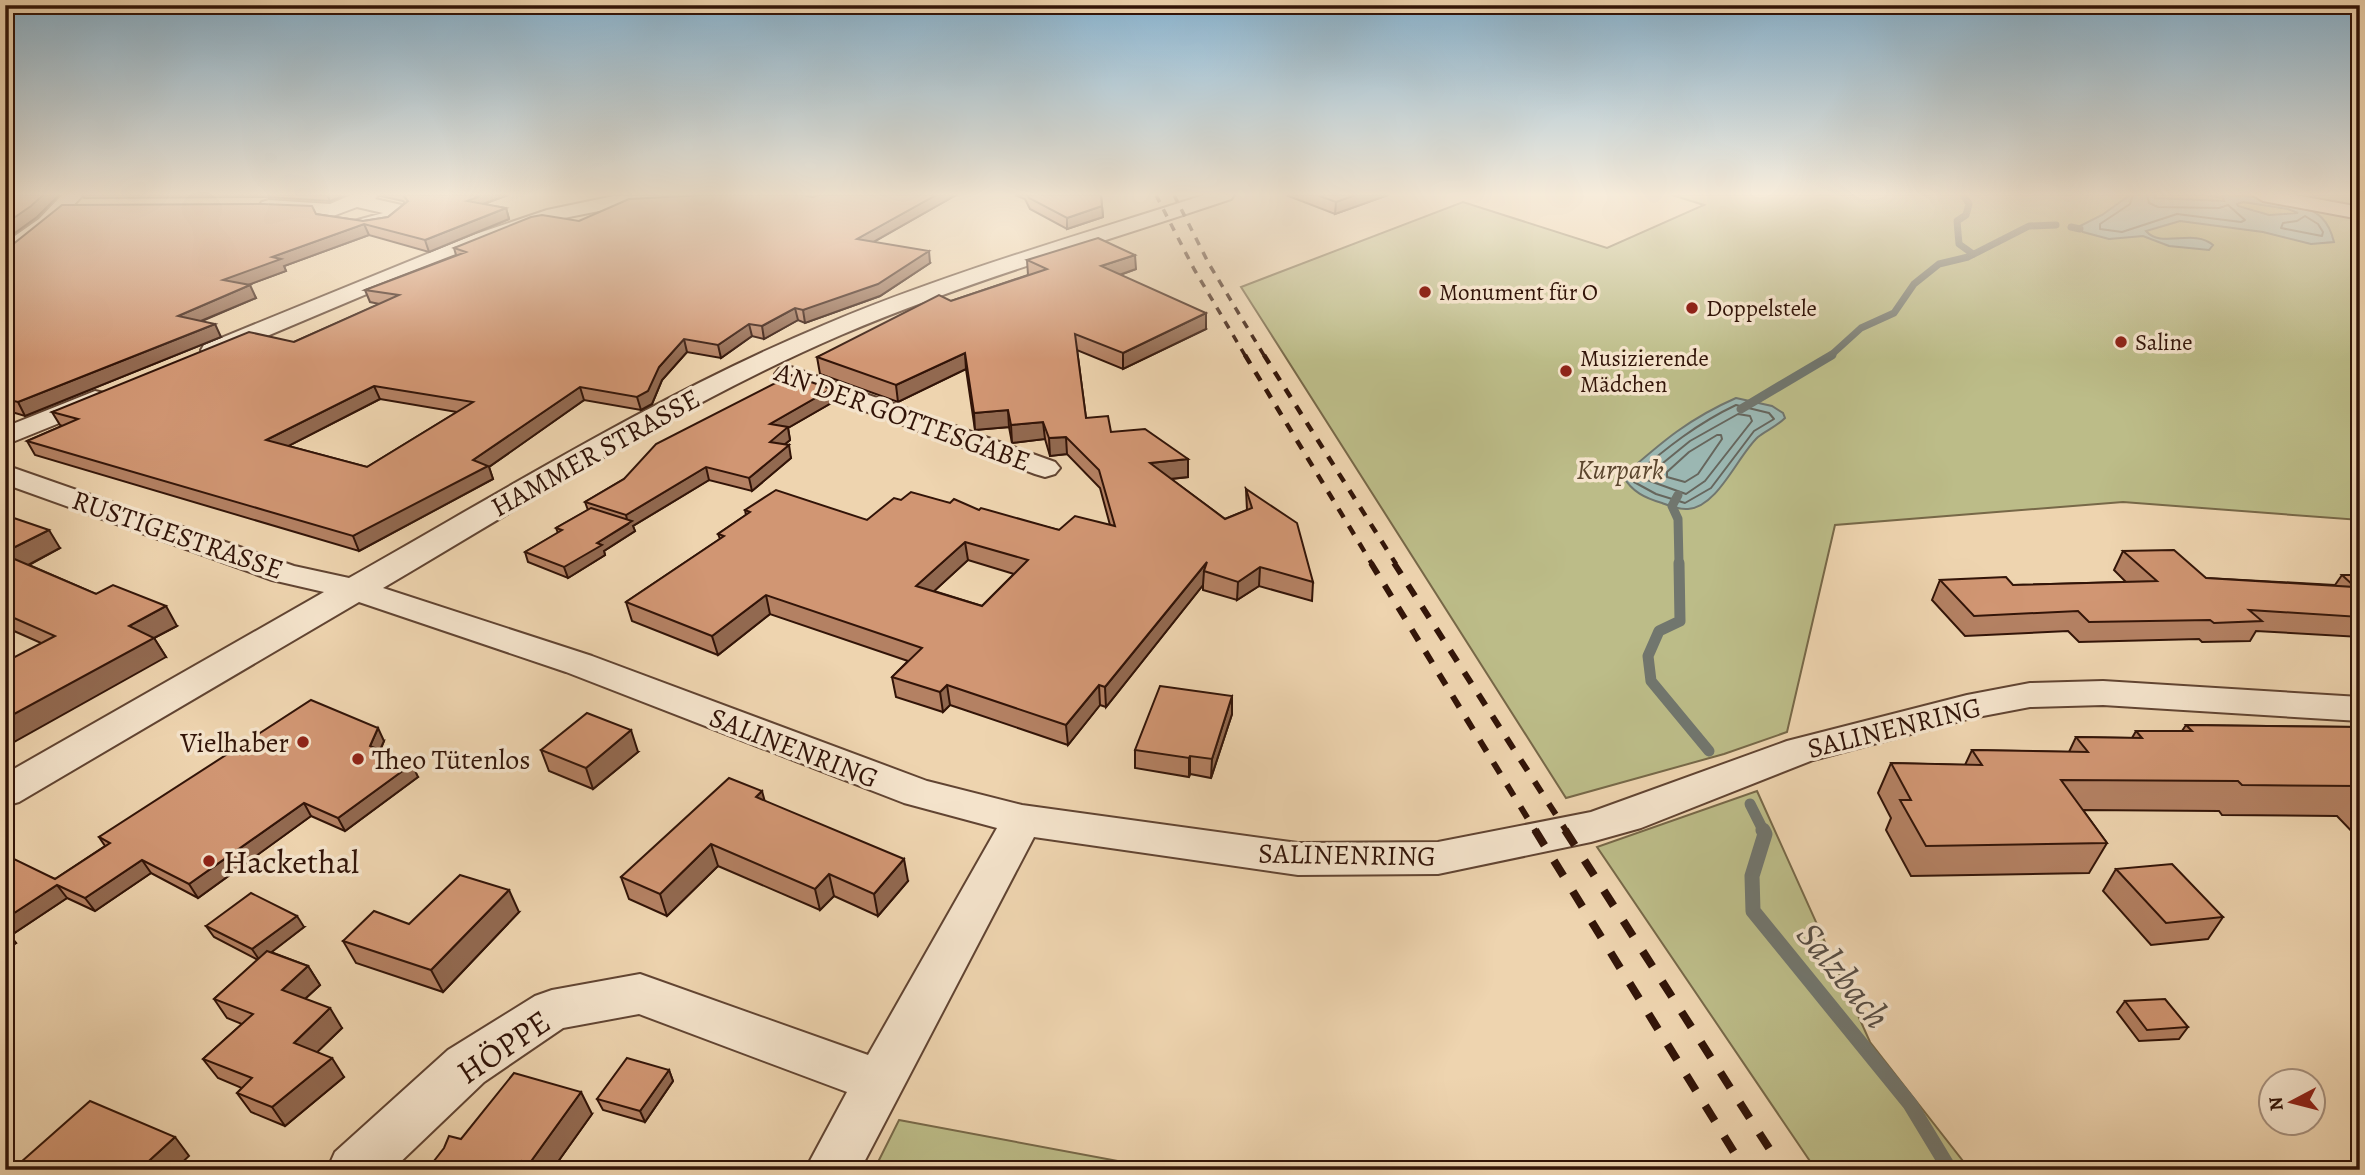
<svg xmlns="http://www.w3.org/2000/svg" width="2365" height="1175" font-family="Alegreya,serif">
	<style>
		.green { fill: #bcbc88; stroke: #776848; stroke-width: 2 }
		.water { fill: #9bb7b2; stroke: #71766e; stroke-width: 2; fill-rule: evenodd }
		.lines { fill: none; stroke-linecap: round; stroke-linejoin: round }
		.shore { stroke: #66665d; stroke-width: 2 }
		.stream-far3 { stroke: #71766e; stroke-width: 7 }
		.stream-far2 { stroke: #71766e; stroke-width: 9 }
		.stream-far1 { stroke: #71766e; stroke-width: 11 }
		.stream { stroke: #71766e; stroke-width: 15 }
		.street-casing { stroke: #614432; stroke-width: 4 }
		.street { fill: #f4e3cb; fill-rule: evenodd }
		.rail-far3 { stroke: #321408; stroke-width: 3.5; stroke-dasharray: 8 8; stroke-linecap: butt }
		.rail-far2 { stroke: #321408; stroke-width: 4.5; stroke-dasharray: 10 10; stroke-linecap: butt }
		.rail-far1 { stroke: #321408; stroke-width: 6; stroke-dasharray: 13 13; stroke-linecap: butt }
		.rail { stroke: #321408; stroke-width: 8; stroke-dasharray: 18 18; stroke-linecap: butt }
		.wall { fill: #b48163; stroke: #321408; stroke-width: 2; fill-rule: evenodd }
		.shaded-wall { fill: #926950; stroke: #321408; stroke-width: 2 }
		.building { fill: #d19673; stroke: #321408; stroke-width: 2; fill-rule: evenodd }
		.poi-dot { fill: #8f2418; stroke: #f4e3cb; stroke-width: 2.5 }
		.labels { text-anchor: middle; stroke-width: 7; stroke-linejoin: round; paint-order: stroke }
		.far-poi-label { font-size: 23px; fill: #321408; stroke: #f4e3cb; text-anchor: start }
		.street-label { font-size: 28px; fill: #321408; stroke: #f4e3cb }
		.park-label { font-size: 28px; font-style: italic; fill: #5b462e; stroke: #f4e3cb }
		.poi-label { font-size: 28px; fill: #321408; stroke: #f4e3cb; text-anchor: end }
		.near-poi-label { font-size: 33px; fill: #321408; stroke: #f4e3cb; text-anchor: start }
		.near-street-label { font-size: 33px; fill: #321408; stroke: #f4e3cb }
		.near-water-label { font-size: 37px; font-style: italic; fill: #574d44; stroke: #f4e3cb }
	</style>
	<rect width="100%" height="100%" fill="#eed4af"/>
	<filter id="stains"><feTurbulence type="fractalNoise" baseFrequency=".00286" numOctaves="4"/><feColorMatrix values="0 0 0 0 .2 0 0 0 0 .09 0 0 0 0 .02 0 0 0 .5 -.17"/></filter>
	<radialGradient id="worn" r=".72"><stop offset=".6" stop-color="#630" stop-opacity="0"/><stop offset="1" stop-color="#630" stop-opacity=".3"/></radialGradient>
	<g class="green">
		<path d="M1672 195H2357L2360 197V520L2123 502 1835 525 1787 732 1724 754 1566 798 1241 287 1463 202 1607 248 1704 205Z"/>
		<path d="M1757 791 1870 1042 1970 1170H1816L1597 847Z"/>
		<path d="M899 1120 1166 1170H874Z"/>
	</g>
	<g class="water">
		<path d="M2130 195H2155V198L2224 201 2223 198 2206 195C2236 195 2300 197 2322 218 2329 225 2332 234 2334 242L2311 244 2263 232 2180 221 2146 231C2161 249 2194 228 2213 245L2209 250 2169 246 2143 236 2109 239 2083 232 2078 227 2102 215ZM2243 202 2288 209 2298 213 2269 215 2238 206 2237 204Z"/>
		<path d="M1736 398 1772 406 1783 413 1785 418C1776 427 1765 431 1758 437 1738 455 1718 507 1688 509 1679 510 1670 506 1662 503 1645 498 1632 492 1623 476 1662 442 1688 419 1736 398Z"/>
	</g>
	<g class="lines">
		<g class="shore">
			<path d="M2133 195 2130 204 2100 224V229L2122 232 2177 214 2241 222 2245 220 2228 205 2219 208 2158 207 2149 203 2147 195"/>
			<path d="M2305 216 2318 224 2323 232 2322 236 2281 228 2283 223 2297 221Z"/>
			<path d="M1736 405 1769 413 1774 419 1754 431 1711 488 1685 503 1656 494 1634 482V476C1666 448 1698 423 1736 405Z"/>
			<path d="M1738 414 1750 416 1752 421 1705 481 1686 494 1647 480V476L1690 441Z"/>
			<path d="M1717 435H1721L1722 439 1698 474 1685 482 1667 477V472L1689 452Z"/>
		</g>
		<g class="stream-far3">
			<path d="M1964 196 1969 204 1966 215 1957 221 1959 244 1973 254"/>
			<path d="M2071 227 2080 229"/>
			<path d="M1829 357 1861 328 1894 313 1914 284 1939 264 1968 257 2029 226 2056 225"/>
		</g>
		<g class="stream-far2">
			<path d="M1741 409 1832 355"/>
			<path d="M1678 495 1672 506 1678 519 1679 564"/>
		</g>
		<g class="stream-far1">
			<path d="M1679 563 1680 621 1659 631 1648 656 1651 681 1709 751"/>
			<path d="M1750 804 1764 832"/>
		</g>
		<path class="stream" d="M1763 830 1765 834 1752 876 1753 911 1910 1104 1950 1170"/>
		<defs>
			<g id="street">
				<path d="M62 195H83L53 227 13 258 5 259V243L39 219Z"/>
				<path d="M351 195H378L375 199 406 206 409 210 404 219 361 231 354 229 351 225 354 221 383 213 357 207 333 216 269 212 262 210 259 206 262 202 269 200 330 204Z"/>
				<path d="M756 195 746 201 614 208 559 219 490 242 222 355 213 357 204 355 201 350 204 345 476 234 547 210 614 196Z"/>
				<path d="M1204 195H1234L1231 199C1101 243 967 281 841 335 681 404 533 500 383 588L592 656 927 781 1022 805 1298 843 1438 842 1591 812 1787 741 1967 695 2030 683 2103 681 2360 697V721L2103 705 2030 707 1967 719 1813 760 1641 828 1591 842 1438 874 1298 875 1034 837 860 1170H805L847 1092 639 1014 563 1028 484 1082 392 1170H327L335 1152 448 1050 535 996 552 990 640 974 868 1055 997 828 904 803 566 672 359 602 19 802 5 806V774L324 592 272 580 5 484V465L294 566 349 578C505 490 659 394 824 325 947 273 1077 236 1204 195Z"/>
				<path d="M2253 195H2295L2360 207V219L2263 201Z"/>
				<path d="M788 366 1055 462 1060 468 1055 474 1045 477 1035 474 779 379 775 374 779 369Z"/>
				<path d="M95 391 104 393 108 399 104 405 5 445V427Z"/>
			</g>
		</defs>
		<use href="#street" class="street-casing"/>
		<use href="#street" class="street"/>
		<g class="rail-far3">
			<path d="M1156 195 1194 269 1246 357"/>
			<path d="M1174 195 1209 264 1265 357"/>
		</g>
		<g class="rail-far2">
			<path d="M1245 355 1372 564"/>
			<path d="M1264 355 1396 564"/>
		</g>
		<g class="rail-far1">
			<path d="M1371 563 1536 832"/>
			<path d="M1394 563 1567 832"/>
		</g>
		<g class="rail">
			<path d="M1535 830 1745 1170"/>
			<path d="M1565 830 1783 1170"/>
		</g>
	</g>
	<g class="wall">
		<path d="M82 195H345L330 201 268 197 84 198Z"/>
		<path d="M380 195H508L484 204 506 208 509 219 429 252 369 235 284 266 286 271 248 285 256 298 202 321 221 337 25 416 5 410V249L316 214 363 221 388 217 405 203 403 201 380 196Z"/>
		<path d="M818 195H956L874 242 930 263 880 296 805 323 798 320 764 339 752 336 721 358 687 352 662 380 652 404 641 410 584 400 489 467 493 479 359 551 35 455 27 441 62 426 60 425 52 412 294 342 380 304 370 302 365 290 456 255 454 248 579 221 813 197ZM380 399 457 412 367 467 288 446Z"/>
		<path d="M1015 195H1101L1103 217 1067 229 1030 209 1025 199Z"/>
		<path d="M1286 195H1388L1335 214Z"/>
		<path d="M1027 260 1136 269 1120 275 1206 329 1123 369 1077 350 1086 418 1111 432 1188 459V477L1171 479 1225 519 1247 510 1246 489 1313 582 1312 601 1259 586 1237 600 1203 590V585L1106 707 1100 705 1068 745 950 705 943 712 896 697 892 677 908 661 770 614 718 655 632 621 626 602 720 539 718 534 746 515 745 510 867 520 901 500 950 503 1059 530 1110 525 1100 488 1067 454 1050 456 1045 439 1012 443 1009 427 975 430 966 369 898 402 820 374 817 357 951 301 1028 275ZM968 560 1014 574 982 606 934 591Z"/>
		<path d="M831 389 833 402 788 428 790 440 785 444 791 458 752 491 709 480 633 526 635 531 604 551 605 555 568 578 528 562 525 552 558 533 556 528 588 510 585 502 624 479Z"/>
		<path d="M5 515 60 548 29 565 96 594 177 626 154 638 166 657 41 643 5 627Z"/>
		<path d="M2123 551 2206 578 2335 585 2342 575H2360V637L2256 631 2250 641 2202 642 2199 639 2079 642 2068 631 1965 636 1932 600 1940 580 2013 585 2126 582 2114 570Z"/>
		<path d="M1232 696V714L1211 778 1190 774 1189 777 1135 768V750Z"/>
		<path d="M2186 725 2360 727V840L2337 816 2222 815 2219 811 2083 810 2107 843 2089 873 1911 876 1886 830 1891 818 1878 793 1891 763 1965 765 1972 750 2069 752 2076 737 2132 738 2136 731H2182Z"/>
		<path d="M384 741 380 751 418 777 345 831 311 816 198 898 151 873 95 911 67 898 10 936 16 943 5 950V859L55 879 105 846 99 837Z"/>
		<path d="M541 750 638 752 593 789 549 771Z"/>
		<path d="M765 801 908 881 878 916 834 896 820 910 718 866 667 916 629 899 621 877Z"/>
		<path d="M2116 869 2223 917 2208 939 2151 945 2103 891Z"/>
		<path d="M519 912 443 992 356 963 343 941 409 924Z"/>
		<path d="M206 926 304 927 271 952 308 966 320 985 305 999 342 1028 317 1052 344 1077 285 1126 251 1112 237 1093 242 1088 218 1078 203 1059 242 1024 227 1018 214 999 258 960 214 937Z"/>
		<path d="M2125 1001 2188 1027 2179 1039 2139 1041 2117 1012Z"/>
		<path d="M669 1070 673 1081 645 1122 603 1110 597 1099Z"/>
		<path d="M592 1114 552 1170H427L461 1139Z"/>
	</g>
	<g class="shaded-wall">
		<path d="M43 195H59L37 217 5 240V224Z"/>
		<path d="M327 195H345L330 201Z"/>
		<path d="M474 195H508L480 205 467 201Z"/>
		<path d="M936 195H956L859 250 857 239Z"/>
		<path d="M1355 195H1388L1335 214 1336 202Z"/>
		<path d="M1102 206 1103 217 1067 229V218Z"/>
		<path d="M506 208 509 219 429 252 425 240Z"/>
		<path d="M364 224 369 235 284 266 286 271 229 292 223 280 272 257Z"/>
		<path d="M929 251 930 263 880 296 805 323 803 310Z"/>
		<path d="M1135 255 1136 269 1102 281 1101 266Z"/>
		<path d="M250 285 256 298 184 328 178 316Z"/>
		<path d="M795 308 798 320 764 339 762 326Z"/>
		<path d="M1206 313V329L1123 369V353Z"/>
		<path d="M215 324 221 337 25 416 18 402Z"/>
		<path d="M749 324 752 336 721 358 718 345Z"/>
		<path d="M684 339 687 352 662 380 652 404 641 410 637 397 659 367Z"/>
		<path d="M965 353 966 369 898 402 896 385Z"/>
		<path d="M374 386 380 399 273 454 266 440Z"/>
		<path d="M580 387 584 400 489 467 493 479 359 551 353 536 473 460Z"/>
		<path d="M831 389 833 402 788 428 790 440 773 454 770 442V424Z"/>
		<path d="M1008 410 1009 427 975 430 974 413Z"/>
		<path d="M1043 422 1045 439 1012 443 1011 425Z"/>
		<path d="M1066 437 1067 454 1050 456 1049 438Z"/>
		<path d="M789 445 791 458 752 491 749 478Z"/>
		<path d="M1188 459V477L1151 481 1150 463Z"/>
		<path d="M706 467 709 480 633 526 635 531 604 551 605 555 568 578 564 567 597 543 628 524 626 515Z"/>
		<path d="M49 530 60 548 15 572 5 558V552Z"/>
		<path d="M965 542 968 560 919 605 916 586Z"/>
		<path d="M1207 562 1204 571 1203 585 1106 707 1105 687Z"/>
		<path d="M1260 567 1259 586 1237 600 1238 582Z"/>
		<path d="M766 595 770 614 718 655 712 636Z"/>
		<path d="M166 606 177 626 154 638 166 657 5 747V719L129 626Z"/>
		<path d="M947 685 950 705 943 712 940 692Z"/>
		<path d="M1099 685 1100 705 1068 745 1066 725Z"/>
		<path d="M1232 696V714L1211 778 1212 759Z"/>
		<path d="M378 728 384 741 376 759 370 746Z"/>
		<path d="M631 730 638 752 593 789 586 768Z"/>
		<path d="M1190 756V774L1189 777V758Z"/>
		<path d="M412 764 418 777 345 831 338 818Z"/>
		<path d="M762 791 768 813 756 797Z"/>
		<path d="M304 803 311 816 198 898 189 884Z"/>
		<path d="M711 844 718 866 667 916 660 894Z"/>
		<path d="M904 859 908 881 878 916 874 894Z"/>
		<path d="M142 860 151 873 95 911 85 898Z"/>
		<path d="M829 874 834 896 820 910 815 889Z"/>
		<path d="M57 885 67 898 10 936 16 943 5 950V919Z"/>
		<path d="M509 890 519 912 443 992 431 970Z"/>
		<path d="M297 916 304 927 260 961 252 949Z"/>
		<path d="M308 966 320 985 294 1009 282 990Z"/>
		<path d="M330 1008 342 1028 306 1063 294 1043Z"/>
		<path d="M332 1058 344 1077 285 1126 272 1107Z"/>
		<path d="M669 1070 673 1081 645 1122 640 1111Z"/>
		<path d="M581 1092 592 1114 552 1170H532L529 1164Z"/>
		<path d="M175 1137 189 1156 174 1170H139Z"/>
		<path d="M522 1161 526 1170H515Z"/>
	</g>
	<g class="building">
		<path d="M5 195H43L31 206 5 224Z"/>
		<path d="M403 195H474H473L478 197 467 201 506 208 425 240 364 224 272 257 281 259 223 280 250 285 178 316 215 324 18 402 5 399V249H7L62 205 263 204 312 206 316 214 363 221 388 217 408 201Z"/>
		<path d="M703 195H802L813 197 818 195H936L857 239 929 251 878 284 803 310 795 308 762 326 749 324 718 345 684 339 659 367 648 391 637 397 580 387 473 460 488 466 353 536 27 441 78 419 52 412 249 332 294 342 399 295 365 290 466 252 454 248 531 217 542 215 579 221 629 199ZM374 386 473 402 367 467 266 440Z"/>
		<path d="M1027 195H1101L1102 206 1067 218 1029 198Z"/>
		<path d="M1317 195H1355L1336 202Z"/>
		<path d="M1098 238 1135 255 1101 266 1206 313 1123 353 1075 334 1086 418 1108 416 1111 432 1145 429 1188 459 1150 463 1225 519 1252 508 1246 489 1297 523 1313 582 1260 567 1238 582 1204 571 1207 562 1105 687 1099 685 1066 725 947 685 940 692 892 677 922 648 766 595 712 636 626 602 724 536 718 534 750 512 745 510 776 490 867 520 894 498 901 500 911 492 950 503 954 499 979 510 981 508 1059 530 1075 516 1115 526 1099 470 1066 437 1049 438 1043 422 1011 425 1008 410 974 413 965 353 896 385 817 357 939 295 951 301 1047 269 1027 260ZM965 542 1028 560 982 606 916 586Z"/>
		<path d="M791 375 831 389 770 424 788 427 770 442 789 445 749 478 706 467 626 515 585 502 624 479 656 444Z"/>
		<path d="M591 508 632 521 597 543 602 545 564 567 525 552 562 530 556 528Z"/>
		<path d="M5 515 49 530 5 552Z"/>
		<path d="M2174 550 2206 578 2355 587 2342 575H2360V617L2249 610 2262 621 2214 623 2210 620 2089 622 2078 611 1974 616 1940 580 2006 577 2013 585 2157 581 2123 551Z"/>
		<path d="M5 555 96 594 113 585 166 606 129 626 154 638 5 719V662L55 636 5 614Z"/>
		<path d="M1160 686 1232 696 1212 759 1190 756 1189 758 1135 750Z"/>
		<path d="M311 700 378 728 370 746 412 764 338 818 304 803 189 884 142 860 85 898 57 885 5 919V859L10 857 55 879 110 843 99 837Z"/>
		<path d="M587 713 631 730 586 768 541 750Z"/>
		<path d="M2186 725 2360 727V787L2359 786 2242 785 2238 781 2061 780 2107 843 1926 846 1900 800H1911L1891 763 1982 765 1972 750 2088 752 2076 737 2142 738 2136 731H2192Z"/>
		<path d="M729 778 762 791 756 797 904 859 874 894 829 874 815 889 711 844 660 894 621 877Z"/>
		<path d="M2172 864 2223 917 2166 923 2116 869Z"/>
		<path d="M460 875 509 890 431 970 343 941 374 911 409 924Z"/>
		<path d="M251 893 297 916 252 949 206 926Z"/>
		<path d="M267 951 308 966 282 990 330 1008 294 1043 332 1058 272 1107 237 1093 252 1078 203 1059 253 1014 214 999Z"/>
		<path d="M2165 999 2188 1027 2147 1030 2125 1001Z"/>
		<path d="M627 1058 669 1070 640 1111 597 1099Z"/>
		<path d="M514 1073 581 1092 529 1164 522 1161 515 1170H427L444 1148 449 1136 461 1139Z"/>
		<path d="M90 1101 175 1137 139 1170H12Z"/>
	</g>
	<linearGradient id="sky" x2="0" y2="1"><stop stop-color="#89b5d2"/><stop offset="0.54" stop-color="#f7ecdb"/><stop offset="1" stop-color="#f7ecdb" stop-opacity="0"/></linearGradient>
	<rect width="2365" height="360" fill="url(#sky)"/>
	<g class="poi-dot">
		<circle cx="1425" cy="292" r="7"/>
		<circle cx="1692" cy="308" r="7"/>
		<circle cx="2121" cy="342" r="7"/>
		<circle cx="1566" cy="371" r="7"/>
		<circle cx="303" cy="742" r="7"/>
		<circle cx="358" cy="759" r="7"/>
		<circle cx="209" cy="861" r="7"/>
	</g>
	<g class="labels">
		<g class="far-poi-label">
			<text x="1439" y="300">Monument für O</text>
			<text x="1706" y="316">Doppelstele</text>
			<text x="2135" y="350">Saline</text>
			<text x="1580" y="366">Musizierende<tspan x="1580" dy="26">Mädchen</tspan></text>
		</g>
		<g class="street-label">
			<text transform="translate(903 416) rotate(20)" y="10">AN DER GOTTESGABE</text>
			<text transform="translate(595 452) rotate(-29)" y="10">HAMMER STRASSE</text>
			<text transform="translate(178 534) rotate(19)" y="10">RUSTIGESTRASSE</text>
			<text transform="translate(1894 727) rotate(-14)" y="10">SALINENRING</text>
			<text transform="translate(794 747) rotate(21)" y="10">SALINENRING</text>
			<text transform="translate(1347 854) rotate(1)" y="10">SALINENRING</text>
		</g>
		<g class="park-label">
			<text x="1620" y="479">Kurpark</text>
		</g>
		<g class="poi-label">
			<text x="289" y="752">Vielhaber</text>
			<text x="372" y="769" text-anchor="start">Theo Tütenlos</text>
		</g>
		<g class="near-poi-label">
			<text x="223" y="873">Hackethal</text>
		</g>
		<g class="near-street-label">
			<text transform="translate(503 1046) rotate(-34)" y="12">HÖPPE</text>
		</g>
		<g class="near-water-label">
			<text transform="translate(1844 975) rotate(51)" y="13">Salzbach</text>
		</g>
	</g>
	<rect width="2365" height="1175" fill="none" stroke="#eed4af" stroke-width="28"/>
	<rect x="7" y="7" width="2351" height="1161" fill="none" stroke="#321408" stroke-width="3.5"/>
	<rect x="14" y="14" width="2337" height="1147" fill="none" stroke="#321408" stroke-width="2"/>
	<g transform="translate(2292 1102) rotate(263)"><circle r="33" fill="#f4e3cb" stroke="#a6907d" stroke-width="2"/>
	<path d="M0-5L12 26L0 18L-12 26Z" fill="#8f2418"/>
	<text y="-10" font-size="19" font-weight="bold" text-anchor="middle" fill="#321408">N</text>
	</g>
	<rect width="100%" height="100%" filter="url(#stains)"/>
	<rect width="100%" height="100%" fill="url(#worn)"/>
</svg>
